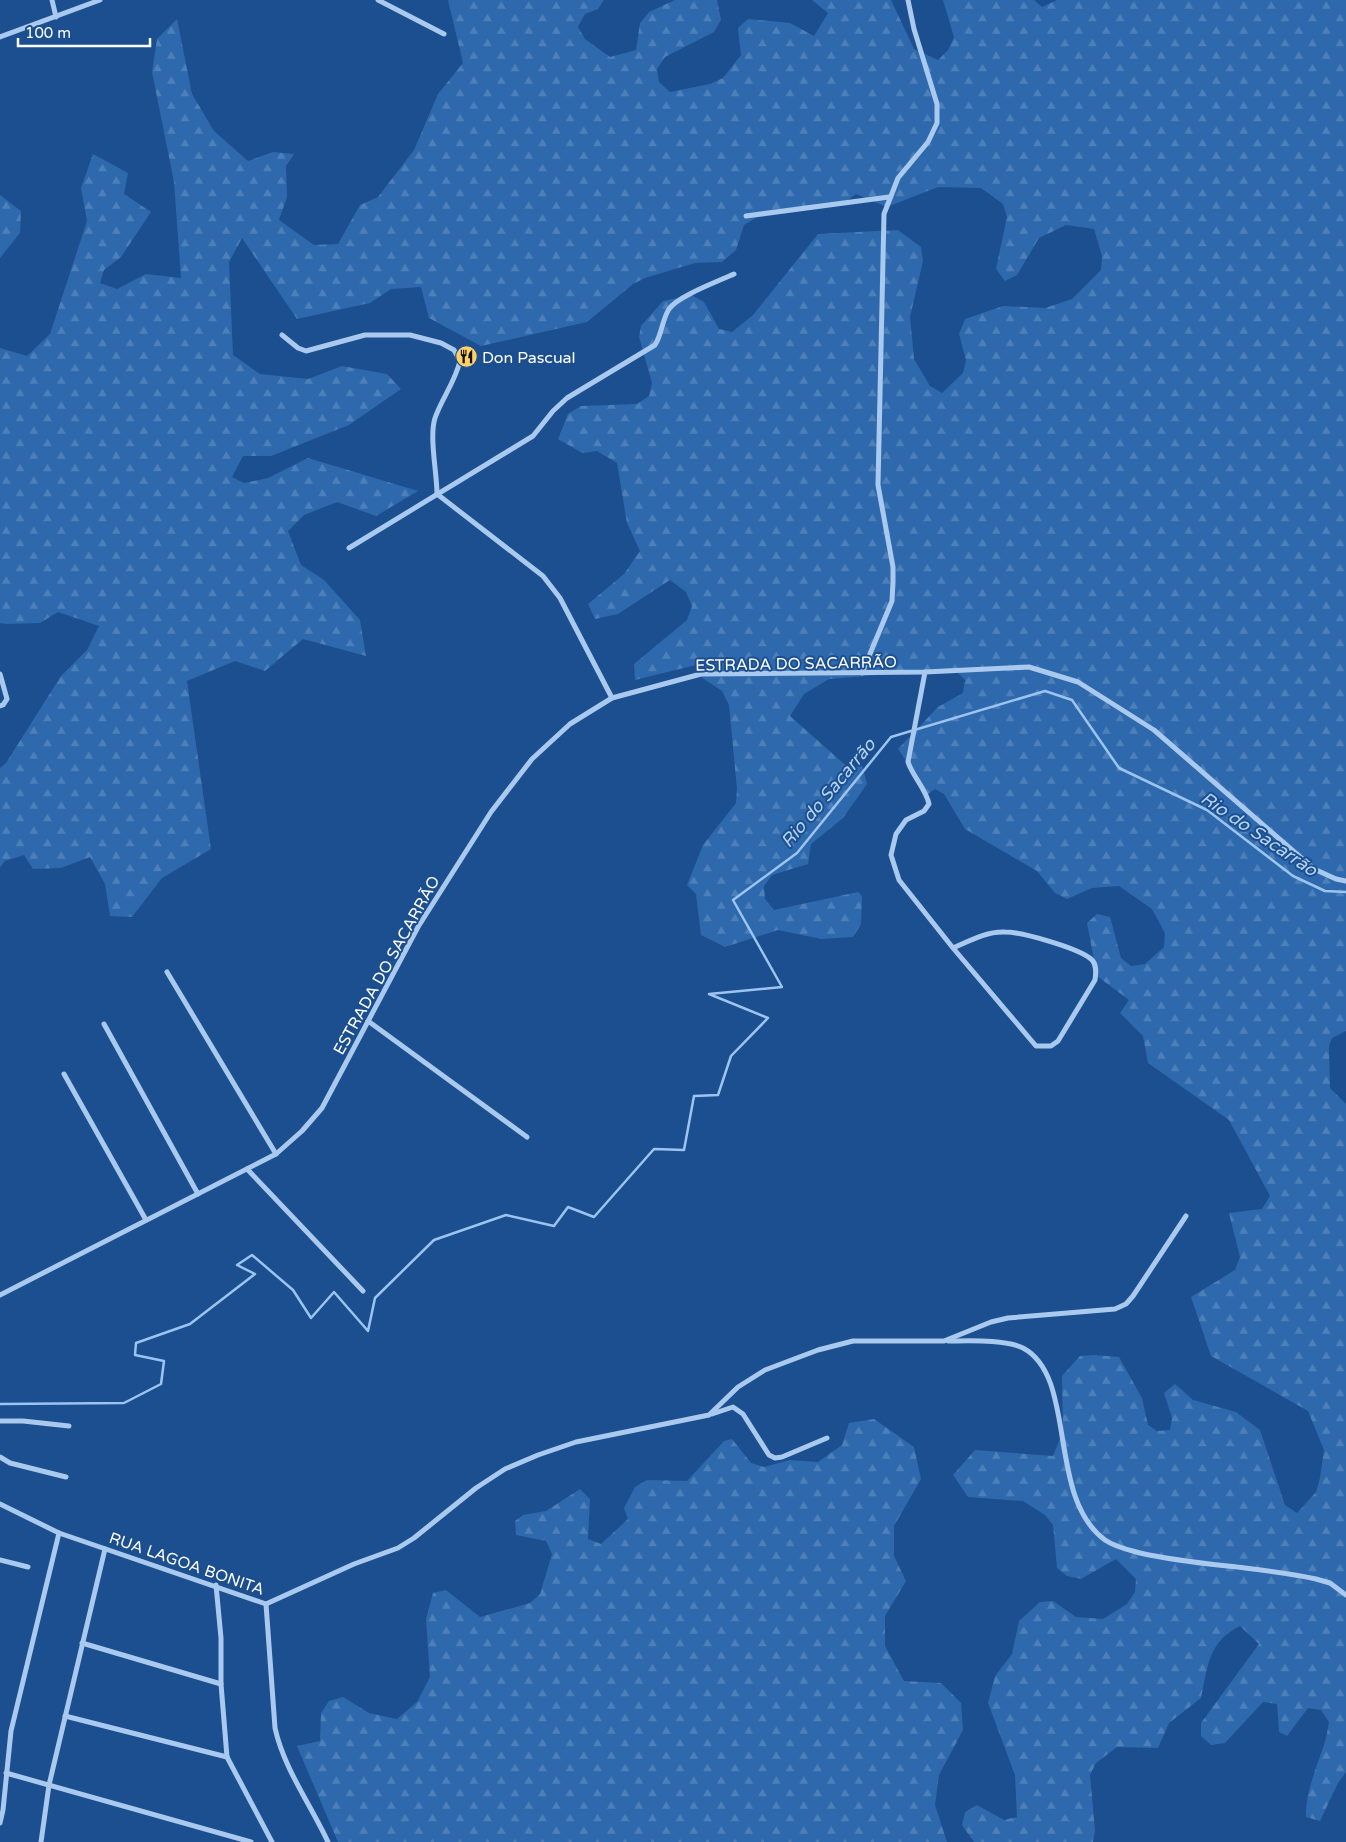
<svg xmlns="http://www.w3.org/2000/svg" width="1346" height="1842" font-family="'Varela Round',sans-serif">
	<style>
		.forest { fill: url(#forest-firs) }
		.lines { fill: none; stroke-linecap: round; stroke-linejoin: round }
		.stream { stroke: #9cc4f0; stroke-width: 2.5 }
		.minor { stroke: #a9c9ee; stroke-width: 5 }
		.labels { text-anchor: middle; stroke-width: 4; stroke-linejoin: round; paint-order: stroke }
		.poi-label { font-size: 16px; fill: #fff; stroke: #1b4f8f; text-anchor: start }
		.street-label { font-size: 16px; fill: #fff; stroke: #1b4f8f }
		.water-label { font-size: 18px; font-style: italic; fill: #b5d3f5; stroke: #1b4f8f }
	</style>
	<defs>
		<pattern id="forest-firs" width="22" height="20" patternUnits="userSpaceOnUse" patternTransform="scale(1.25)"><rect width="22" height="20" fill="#2e69ad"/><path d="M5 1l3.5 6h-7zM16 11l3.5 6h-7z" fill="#4d80b9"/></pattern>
	</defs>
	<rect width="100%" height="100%" fill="#1b4f8f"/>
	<g class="forest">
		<path d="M448 0H604L598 9 585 14 578 27 585 39 610 57 636 50 640 23 649 12 675 0H717L721 20 714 32 665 57 657 69 659 82 670 92 710 84 723 78 741 55 738 28 748 19 790 23 814 36 828 13 812 0H891L914 49 938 60 948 50 954 37 943 0H1034L1042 7 1057 0H1346V1031L1332 1038 1329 1046 1330 1088 1346 1104V1772L1338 1783 1320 1821 1306 1817C1305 1784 1325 1754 1329 1722L1321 1710 1308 1708 1287 1736 1279 1732 1277 1704 1263 1702 1225 1743 1211 1745 1201 1736V1723L1259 1644 1240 1626C1208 1642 1208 1666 1201 1698L1169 1723 1158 1748 1117 1747 1096 1763 1090 1775 1095 1831 1093 1842H974L962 1825 965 1812 977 1805 1004 1820 1017 1817 1015 1775 988 1703 995 1676 1012 1654 1019 1621 1040 1602 1053 1601 1076 1617 1103 1619 1127 1604 1135 1592 1136 1579 1116 1559 1081 1579 1067 1576 1057 1568 1053 1525 1045 1515 1023 1501 968 1497 953 1475 975 1450 1053 1456 1063 1431 1062 1376 1080 1356 1094 1355 1119 1357 1142 1398 1148 1425 1157 1431 1170 1430 1172 1418 1164 1393 1175 1384 1193 1400 1236 1412 1260 1430 1285 1505 1297 1513 1316 1492 1320 1478 1324 1450 1308 1411 1211 1356 1191 1297 1235 1270 1240 1257 1229 1213 1262 1209 1270 1196 1229 1120 1148 1063 1143 1036 1120 1013 1129 1000 1097 976 1087 923 1097 914 1110 917 1121 958 1131 966 1145 964 1164 947 1165 933 1152 909 1119 886 1092 888 1067 899 1055 893 1037 871 965 829 944 794 935 789 928 794 898 749 938 707 963 693 965 680 954 669 829 679 804 694 790 716 850 769 862 765 867 784 843 818 811 844 808 864 772 875 764 886 765 899 774 910 858 892 862 896 861 924 853 937 821 939 778 930 725 947 701 935 696 894 687 885 703 845 736 803 737 789 729 705 722 691 698 675 696 665 635 680 634 664 687 620 692 606 686 592 670 580 618 614 595 619 588 604 624 574 640 551 627 523 617 463 597 451 582 453 558 439 568 414 581 406 637 404 649 396 652 383 639 337 641 326 663 301 691 295 704 302 719 329 732 332 753 315 818 234 898 230 921 247 923 261 910 317 914 359 930 386 942 393 963 373 966 360 959 334 965 319 1003 306 1045 308 1072 299 1101 270 1102 256 1094 229 1066 225 1039 238 1017 275 1005 281 996 269 1007 217 1003 204 981 188 938 187 887 207 856 194 841 205 767 211 744 225 736 250 722 262 695 263 645 278 633 284 587 322 481 346 429 318 421 287 391 289 370 303 297 319 242 238 229 262 233 355 260 374 308 379 342 366 387 374 401 389 349 425 271 456H243L232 477 244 483 268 478 308 458 418 491 376 516 337 502 304 515 288 531 301 565 324 580 360 620 366 656 303 639 265 671 235 661 187 681 211 849 162 878 132 917 110 916 105 884 90 857 61 868 33 869 24 855 5 861 0 867V768L6 763 61 676 87 650 99 626 58 612 40 623 6 624 0 623V348L27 356 50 334 87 221 81 188 93 154 128 173 124 194 151 212 121 257 104 270 100 283 117 289 146 274 181 278 174 182 152 72 157 39 177 19 192 94 214 131 248 161 273 152 294 154 286 166 287 197 279 220 314 245 338 244 360 205 378 197 414 150 438 94 463 63Z"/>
		<path d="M0 195 21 211 20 233 0 258Z"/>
		<path d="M874 1419 914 1447 921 1479 894 1526V1556L906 1581 885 1616V1646L904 1681 941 1683 961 1703 963 1730 939 1775 935 1805 947 1842H338L297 1746 320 1741 321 1713 329 1701 343 1697 369 1713 397 1719 417 1702 430 1677 426 1619 433 1593 446 1590 480 1617 530 1603 540 1594 552 1554 546 1541 516 1535 515 1521 523 1515 546 1511 580 1489 590 1499 588 1539 601 1544 628 1519 624 1508 635 1487 647 1480 687 1481 724 1441 732 1439 751 1463 764 1467 790 1460 818 1462 842 1445 849 1423Z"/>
	</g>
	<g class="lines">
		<path class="stream" d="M0 1404 124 1403 161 1384 164 1361 135 1355 136 1343 190 1324 255 1274 237 1265 252 1255 293 1290 311 1318 334 1292 368 1331 375 1298 434 1240 506 1215 554 1226 568 1207 594 1217 654 1149 684 1150 694 1096 718 1095 731 1056 768 1018 709 994 782 987 733 900 797 853 891 737 1045 691 1072 700 1119 768 1207 810 1293 876 1325 891 1346 892"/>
		<g class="minor">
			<path d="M52 0 56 17"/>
			<path d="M378 0 444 34"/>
			<path d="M0 37 100 0"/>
			<path d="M746 216 889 197"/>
			<path d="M282 335 298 348 306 351 365 335H410L441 343 454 350 460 361C455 382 442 398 435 418 429 437 437 473 437 494L543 576 560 598 612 698"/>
			<path d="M349 548 533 436 553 411 567 398 655 345C662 334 662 320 669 309 678 296 719 281 734 274"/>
			<path d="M925 672 908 762C913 777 926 789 929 804L924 811 906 820 896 834 891 855 899 880 953 948 1036 1046H1051L1058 1041 1095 980C1096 973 1097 964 1091 959 1078 948 1022 932 1005 932 987 931 969 941 953 948"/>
			<path d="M862 673 892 601 893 582V567L878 485 884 214 898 178 928 142 937 123V104L914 29 908 0"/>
			<path d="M0 674 7 699 3 705 0 706"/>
			<path d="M167 972 276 1154"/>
			<path d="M368 1021 527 1137"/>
			<path d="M104 1024 198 1194"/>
			<path d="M64 1074 146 1220"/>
			<path d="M247 1169 363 1291"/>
			<path d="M0 1295 276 1154 302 1131 322 1108 418 927 491 812 532 759 570 724 612 698 701 674 925 672 1029 667 1078 682 1154 730 1314 869 1336 879 1346 881"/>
			<path d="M948 1341C968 1341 1005 1339 1023 1348 1078 1377 1046 1497 1105 1540 1115 1547 1129 1550 1140 1553 1175 1561 1210 1564 1245 1568 1269 1571 1293 1574 1316 1579L1330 1583 1346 1595"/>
			<path d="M712 1414 733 1407 743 1414 769 1455 775 1458 782 1457 827 1438"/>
			<path d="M0 1421H23L69 1426"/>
			<path d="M0 1457 10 1463 66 1477"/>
			<path d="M0 1504 59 1533 266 1604 354 1564 398 1548 414 1538 476 1488 505 1469 538 1455 576 1442 709 1415 738 1387 765 1370 818 1350 853 1341H944L991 1322 1008 1318 1115 1309 1126 1304 1133 1296 1186 1216"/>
			<path d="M0 1560 28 1567"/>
			<path d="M216 1585 221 1638V1684L227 1757 272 1842"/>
			<path d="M266 1604 275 1728C284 1769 311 1805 328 1842"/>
			<path d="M82 1643 221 1684"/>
			<path d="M65 1716 227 1757"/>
			<path d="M6 1773 251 1842"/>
			<path d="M0 1823 3 1810 11 1731 59 1533"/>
			<path d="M41 1842 49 1785 105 1549"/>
		</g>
	</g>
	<defs>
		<symbol id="restaurant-disc" viewBox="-11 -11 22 22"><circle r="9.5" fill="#ffd166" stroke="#1b4f8f"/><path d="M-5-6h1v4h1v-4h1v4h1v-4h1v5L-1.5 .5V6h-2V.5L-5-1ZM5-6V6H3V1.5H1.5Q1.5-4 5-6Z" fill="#111"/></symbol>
	</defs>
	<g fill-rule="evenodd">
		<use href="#restaurant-disc" x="454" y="344" width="25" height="25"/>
	</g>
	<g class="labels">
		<g class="poi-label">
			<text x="482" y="363">Don Pascual</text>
		</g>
		<g class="street-label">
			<text transform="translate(796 663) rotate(-1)" y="6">ESTRADA DO SACARRÃO</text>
			<text transform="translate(386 965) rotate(-61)" y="6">ESTRADA DO SACARRÃO</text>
			<text transform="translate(187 1563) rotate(19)" y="6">RUA LAGOA BONITA</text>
		</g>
		<g class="water-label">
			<text transform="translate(828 793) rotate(-50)" y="6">Rio do Sacarrão</text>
			<text transform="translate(1259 834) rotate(34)" y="6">Rio do Sacarrão</text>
		</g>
	</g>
	<path d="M18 38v8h132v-8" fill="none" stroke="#ffffff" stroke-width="2.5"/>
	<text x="25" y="38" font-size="15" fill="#ffffff" stroke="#1b4f8f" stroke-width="4" paint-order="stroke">100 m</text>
</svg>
